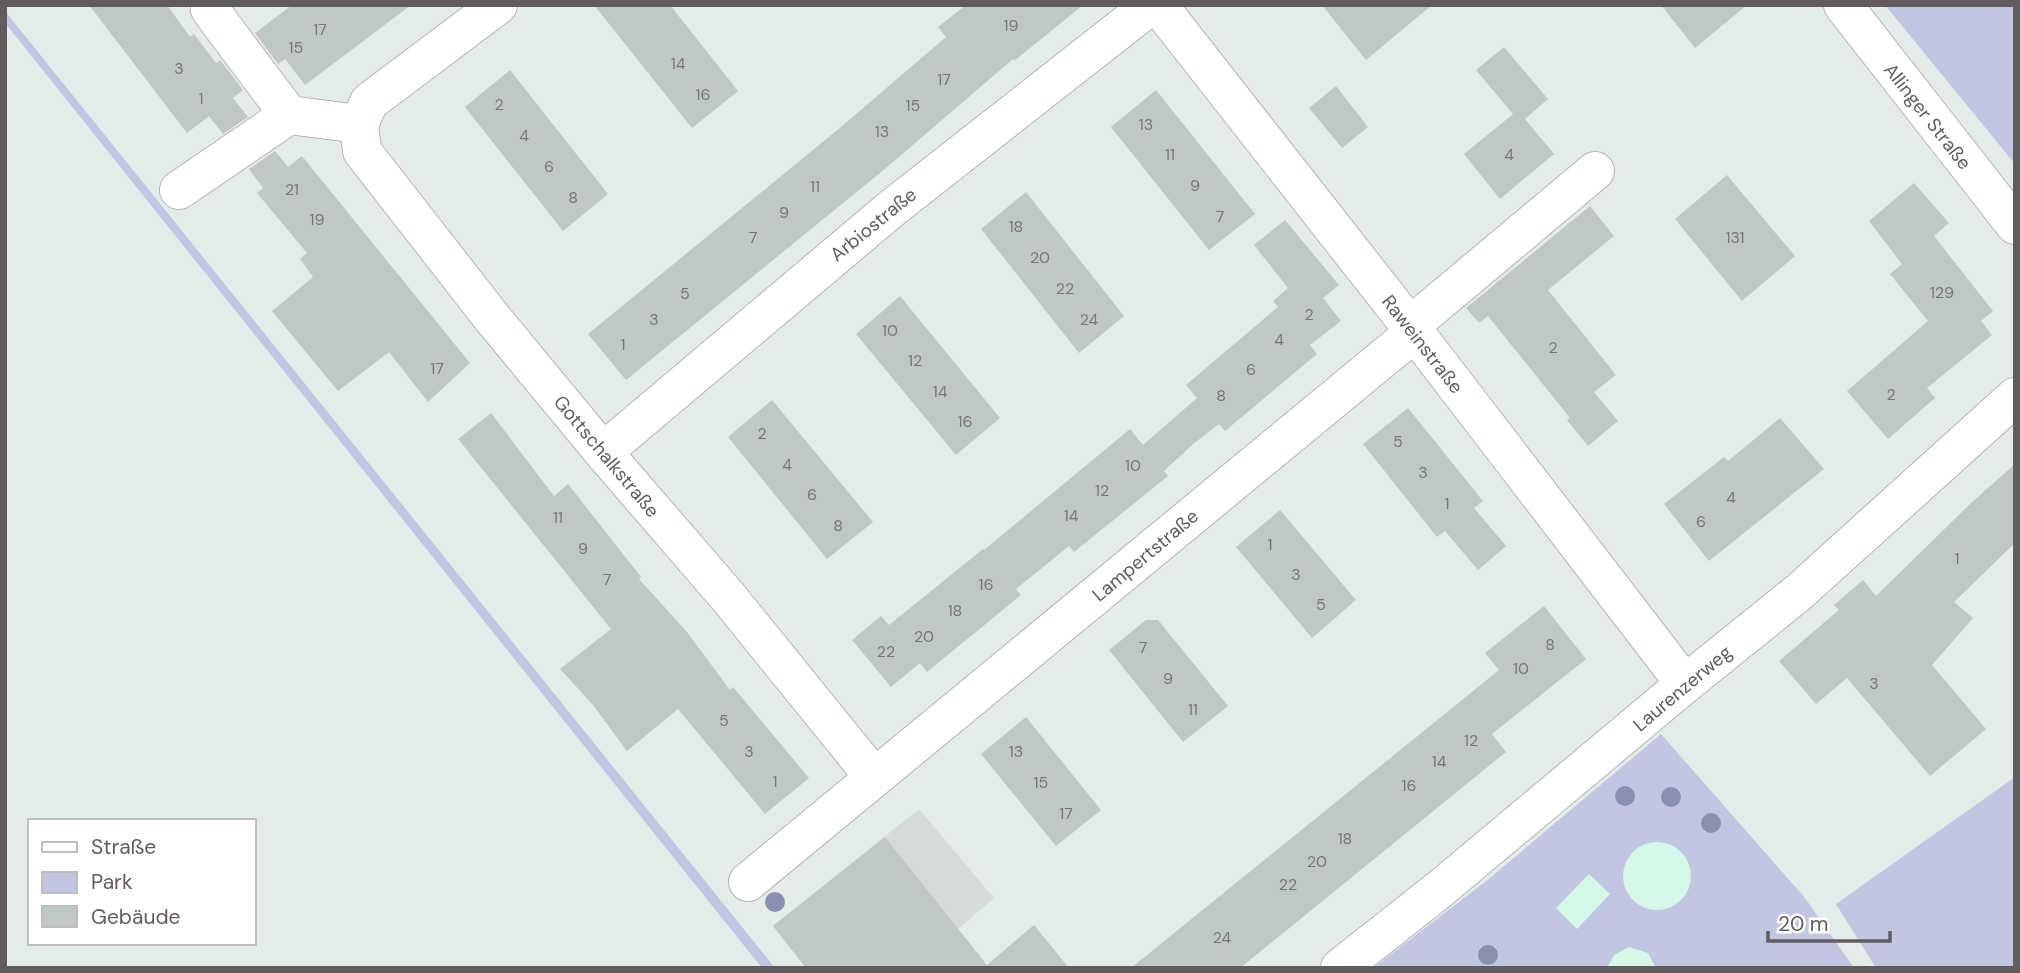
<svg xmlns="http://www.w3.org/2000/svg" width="2020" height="973" font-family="'DM Sans',sans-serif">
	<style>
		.industrial { fill: #d5dbd8 }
		.green { fill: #c1c7e2 }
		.sand { fill: #d4f7e8 }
		.building { fill: #bfc8c3 }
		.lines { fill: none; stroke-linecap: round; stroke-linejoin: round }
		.minor-casing { stroke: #b9b3b6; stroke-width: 40 }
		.minor { stroke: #fff; stroke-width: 38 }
		.tree { fill: #8791af }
		.labels { text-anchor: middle; stroke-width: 5; stroke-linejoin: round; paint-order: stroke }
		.number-label { font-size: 16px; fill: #797679 }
		.street-label { font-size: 19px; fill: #625b60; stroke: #fff }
	</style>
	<rect width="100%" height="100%" fill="#e3ece9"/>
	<path class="industrial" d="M919 809 994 898 912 968 773 926Z"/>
	<g class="green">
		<path d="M1885 5H2015V164Z"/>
		<path d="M5 11 775 968H762L5 23Z"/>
		<path d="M1661 734 1805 898 1854 968H1373L1490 878Z"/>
		<path d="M2015 777V968H1876L1836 904Z"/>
	</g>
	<g class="sand">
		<circle cx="1657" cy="876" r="34"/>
		<path d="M1589 874 1610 894 1577 929 1556 908Z"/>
		<path d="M1629 947 1648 953 1656 968H1607L1614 955Z"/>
	</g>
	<g class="building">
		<path d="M89 5H167L190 37 194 34 216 63 220 60 243 90 233 98 248 117 223 134 209 116 187 133Z"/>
		<path d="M292 5H411L305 85 285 59 278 64 255 33Z"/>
		<path d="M594 5H670L738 91 692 128Z"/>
		<path d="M966 5H1083L1014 61 1013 59 886 168 626 380 588 334 841 127 946 37 938 27Z"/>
		<path d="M1322 5H1432L1366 60Z"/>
		<path d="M1661 5H1747L1695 48Z"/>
		<path d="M1504 47 1548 99 1525 119 1554 154 1500 199 1464 154 1513 114 1476 70Z"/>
		<path d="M510 70 608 194 563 231 465 107Z"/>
		<path d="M1336 86 1368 127 1342 148 1309 108Z"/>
		<path d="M1156 90 1255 214 1209 250 1111 127Z"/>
		<path d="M275 151 288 167 302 156 470 363 428 402 389 352 338 391 272 311 313 277 300 259 307 253 257 193 263 188 249 169Z"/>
		<path d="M1727 175 1795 256 1742 301 1675 219Z"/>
		<path d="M1914 183 1949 223 1934 236 1993 311 1981 321 1992 335 1927 388 1935 398 1888 439 1847 391 1928 321 1890 274 1902 264 1869 221Z"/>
		<path d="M1026 192 1124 316 1079 353 981 229Z"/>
		<path d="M1590 206 1614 236 1548 290 1616 375 1594 392 1618 421 1588 446 1567 420 1570 418 1488 316 1479 323 1466 308Z"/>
		<path d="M1285 220 1339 285 1323 298 1341 321 1310 345 1317 354 1225 431 1219 424 1192 445 1164 471 1168 476 1074 552 1069 546 1016 589 1021 595 927 672 920 663 891 687 852 640 881 616 889 625 983 549 984 550 1130 429 1143 445 1197 398 1186 385 1278 307 1273 301 1288 288 1254 245Z"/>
		<path d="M900 296 1000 418 956 455 856 334Z"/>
		<path d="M772 400 873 522 827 559 728 437Z"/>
		<path d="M1408 408 1483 501 1474 508 1506 546 1478 570 1445 531 1437 537 1363 444Z"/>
		<path d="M491 413 554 496 568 484 641 577 639 579 687 632 730 690 733 687 809 778 765 814 678 709 627 751 593 705 560 669 611 629 458 439Z"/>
		<path d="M1780 418 1824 469 1709 561 1664 504 1724 457 1728 461Z"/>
		<path d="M2015 464V543L1954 602 1973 618 1932 665 1986 729 1930 776 1847 678 1816 704 1779 661 1839 610 1834 605 1863 580 1876 596 1970 504Z"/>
		<path d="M1280 510 1356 600 1312 638 1236 547Z"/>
		<path d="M1544 606 1586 659 1492 734 1506 752 1240 968H1131L1499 670 1485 653Z"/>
		<path d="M1146 620H1158L1228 706 1183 742 1109 650Z"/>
		<path d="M1026 717 1101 810 1056 846 981 754Z"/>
		<path d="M885 837 987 965 1034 925 1069 968H806L773 926Z"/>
	</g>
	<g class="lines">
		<defs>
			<g id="minor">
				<path d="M212 5 210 9 217 19 289 115"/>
				<path d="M1158 5 1410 326 1685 684"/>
				<path d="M1843 5 2015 225"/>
				<path d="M359 124 362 151 493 319 603 452 729 598 874 777"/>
				<path d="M359 124 369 102 498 5"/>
				<path d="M179 190 289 115 359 124"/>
				<path d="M1410 326 1595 171"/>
				<path d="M603 452 891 209 1151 5"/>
				<path d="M748 882 1415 332"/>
				<path d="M1340 968 1440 889 1685 684 1798 593 2015 397"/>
			</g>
		</defs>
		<use href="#minor" class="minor-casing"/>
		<use href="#minor" class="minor"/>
	</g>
	<g class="tree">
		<circle cx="1625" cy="796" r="10"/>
		<circle cx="1671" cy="797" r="10"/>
		<circle cx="1711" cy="823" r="10"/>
		<circle cx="775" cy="902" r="10"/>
		<circle cx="1488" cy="955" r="10"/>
	</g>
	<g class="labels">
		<g class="number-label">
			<text x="1011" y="31">19</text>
			<text x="320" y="35">17</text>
			<text x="296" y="53">15</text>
			<text x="678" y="69">14</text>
			<text x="179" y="74">3</text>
			<text x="944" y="85">17</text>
			<text x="703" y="100">16</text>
			<text x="201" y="104">1</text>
			<text x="499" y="110">2</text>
			<text x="913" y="111">15</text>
			<text x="1146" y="130">13</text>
			<text x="882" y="137">13</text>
			<text x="524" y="141">4</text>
			<text x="1170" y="160">11</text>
			<text x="1509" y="160">4</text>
			<text x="549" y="172">6</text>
			<text x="1195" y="191">9</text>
			<text x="815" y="192">11</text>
			<text x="292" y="195">21</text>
			<text x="573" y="203">8</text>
			<text x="784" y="218">9</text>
			<text x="1220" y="222">7</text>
			<text x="317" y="225">19</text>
			<text x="1016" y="232">18</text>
			<text x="753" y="243">7</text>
			<text x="1735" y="243">131</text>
			<text x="1040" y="263">20</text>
			<text x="1065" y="294">22</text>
			<text x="1942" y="298">129</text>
			<text x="685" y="299">5</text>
			<text x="1309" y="320">2</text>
			<text x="654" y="325">3</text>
			<text x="1089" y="325">24</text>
			<text x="890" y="336">10</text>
			<text x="1279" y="345">4</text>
			<text x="623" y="350">1</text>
			<text x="1553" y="353">2</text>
			<text x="915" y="366">12</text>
			<text x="437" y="374">17</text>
			<text x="1251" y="375">6</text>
			<text x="940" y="397">14</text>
			<text x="1891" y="400">2</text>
			<text x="1221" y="401">8</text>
			<text x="965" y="427">16</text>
			<text x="762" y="439">2</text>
			<text x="1398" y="447">5</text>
			<text x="787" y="470">4</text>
			<text x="1133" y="471">10</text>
			<text x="1423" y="478">3</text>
			<text x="1102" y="496">12</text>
			<text x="812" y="500">6</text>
			<text x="1731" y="503">4</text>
			<text x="1447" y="509">1</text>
			<text x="1071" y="521">14</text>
			<text x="558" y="523">11</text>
			<text x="1701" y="527">6</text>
			<text x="838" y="531">8</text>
			<text x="1270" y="550">1</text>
			<text x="583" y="554">9</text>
			<text x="1957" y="564">1</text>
			<text x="1296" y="580">3</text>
			<text x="607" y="585">7</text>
			<text x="986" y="590">16</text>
			<text x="1321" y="610">5</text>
			<text x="955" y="616">18</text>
			<text x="924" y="642">20</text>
			<text x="1550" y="650">8</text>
			<text x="1143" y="653">7</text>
			<text x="886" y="657">22</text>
			<text x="1521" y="674">10</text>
			<text x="1168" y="684">9</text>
			<text x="1874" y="689">3</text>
			<text x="1193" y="715">11</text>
			<text x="724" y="726">5</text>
			<text x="1471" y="746">12</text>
			<text x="749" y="757">3</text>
			<text x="1016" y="757">13</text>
			<text x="1439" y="767">14</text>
			<text x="775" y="787">1</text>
			<text x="1041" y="788">15</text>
			<text x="1409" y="791">16</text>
			<text x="1066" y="819">17</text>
			<text x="1345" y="844">18</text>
			<text x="1317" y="867">20</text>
			<text x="1288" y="890">22</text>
			<text x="1222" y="943">24</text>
		</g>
		<g class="street-label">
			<text transform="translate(1928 116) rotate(52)" y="7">Allinger Straße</text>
			<text transform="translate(873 224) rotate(-39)" y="7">Arbiostraße</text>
			<text transform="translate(1423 344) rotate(52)" y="7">Raweinstraße</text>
			<text transform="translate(607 456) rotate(50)" y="7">Gottschalkstraße</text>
			<text transform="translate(1145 555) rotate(-40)" y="7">Lampertstraße</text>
			<text transform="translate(1682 688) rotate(-40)" y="7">Laurenzerweg</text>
		</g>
	</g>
	<rect width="2020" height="973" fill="none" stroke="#625b60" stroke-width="14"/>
	<rect x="28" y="819" width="228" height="126" fill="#ffffff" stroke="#c0bdbf" stroke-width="2"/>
	<rect x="42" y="842" width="35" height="10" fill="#ffffff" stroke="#c0bdbf" stroke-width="2"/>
	<text x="91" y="854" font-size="21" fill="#625b60">Straße</text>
	<rect x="42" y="872" width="35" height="21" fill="#c1c7e2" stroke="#c0bdbf" stroke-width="2"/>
	<text x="91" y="889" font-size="21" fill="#625b60">Park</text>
	<rect x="42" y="906" width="35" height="21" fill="#bfc8c3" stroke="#c0bdbf" stroke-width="2"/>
	<text x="91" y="924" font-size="21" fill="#625b60">Gebäude</text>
	<path d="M1768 931v10h122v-10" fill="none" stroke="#625b60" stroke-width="3.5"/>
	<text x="1778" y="931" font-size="21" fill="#625b60" stroke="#ffffff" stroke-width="5" paint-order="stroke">20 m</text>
</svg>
